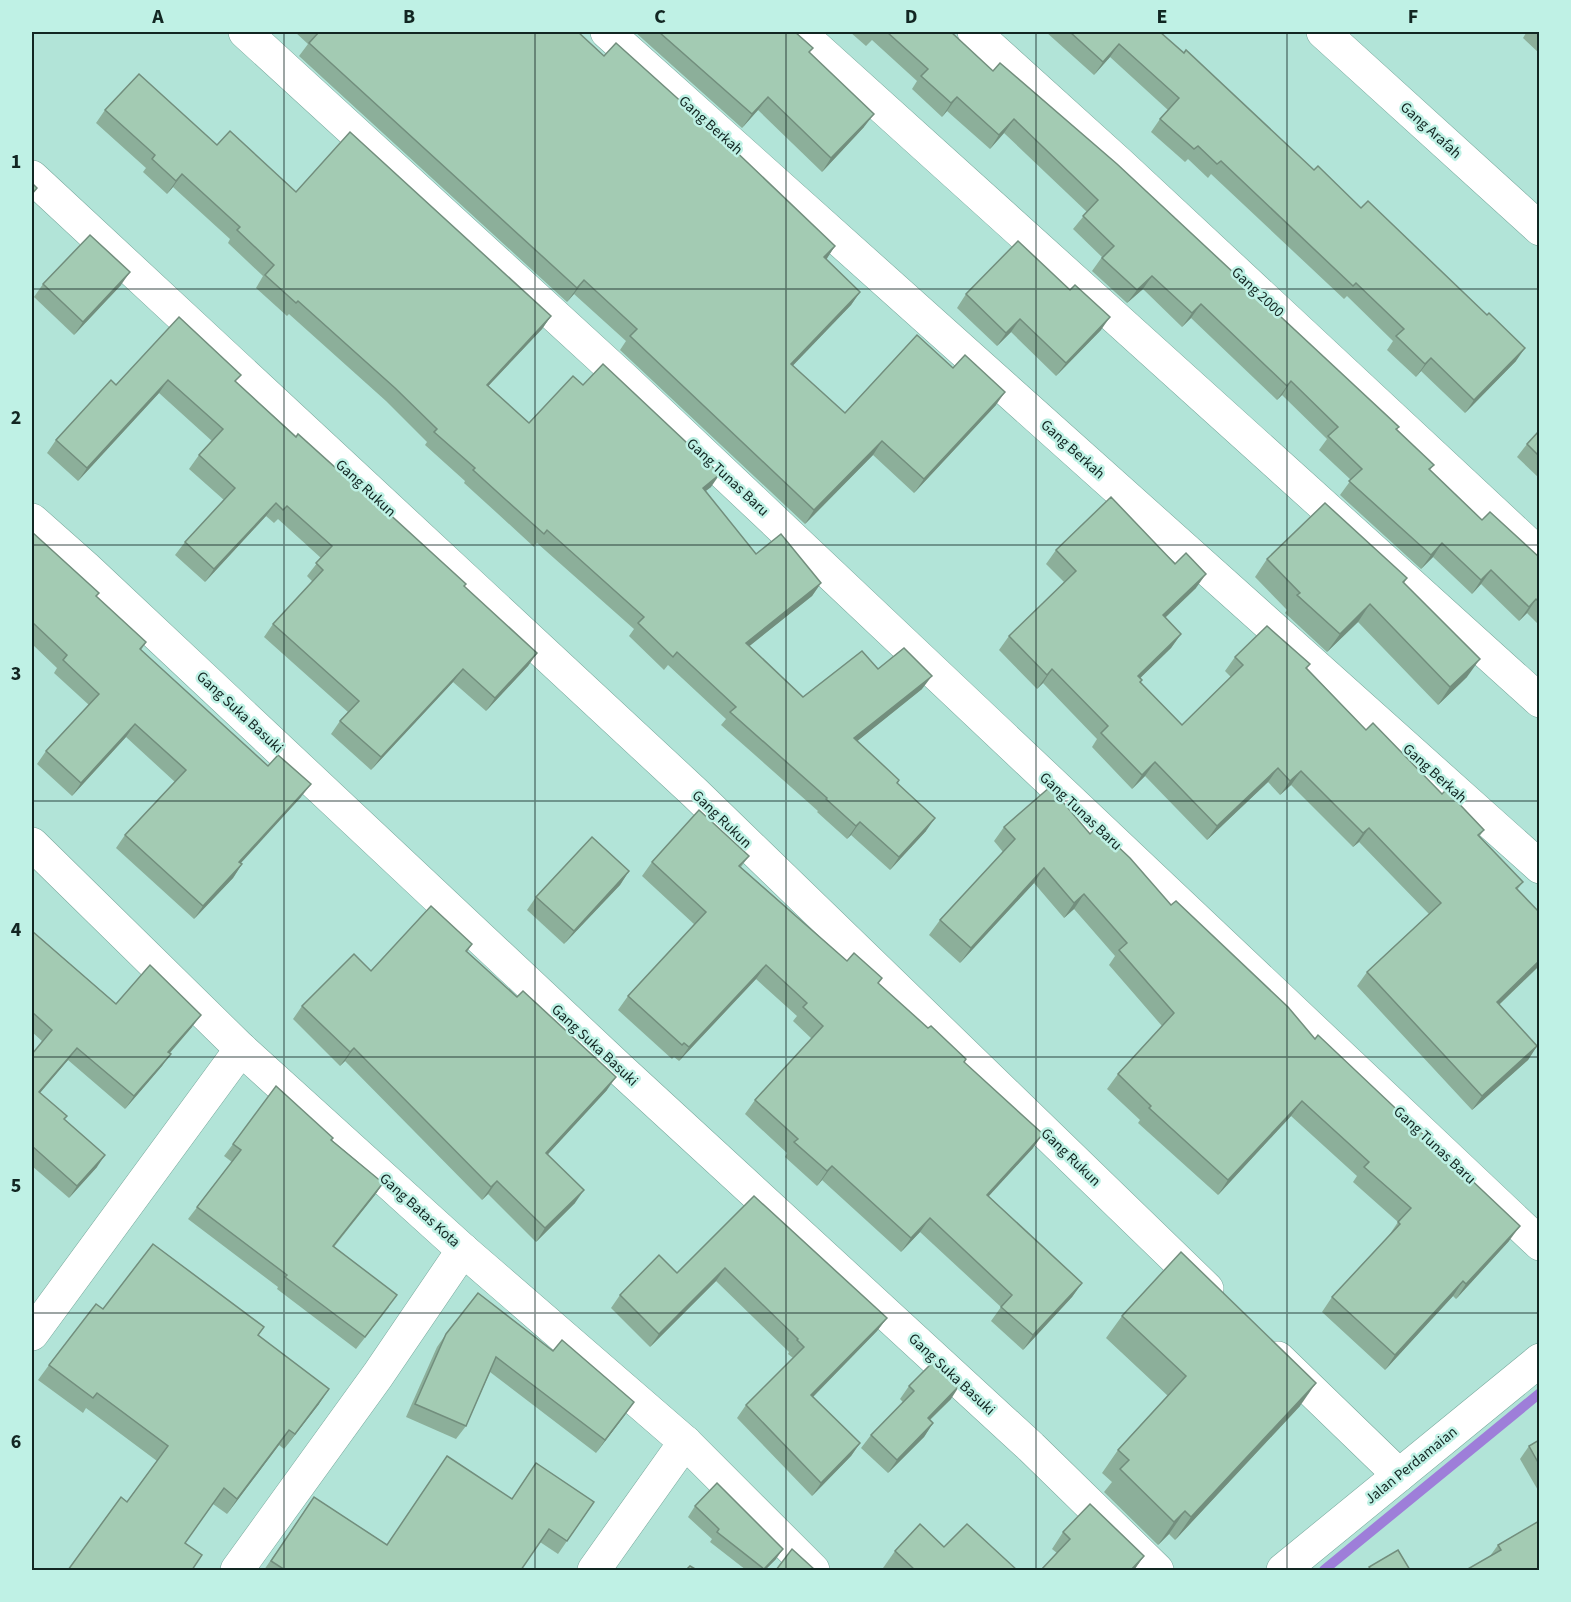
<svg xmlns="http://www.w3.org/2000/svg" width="1571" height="1602" font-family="'Source Sans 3',sans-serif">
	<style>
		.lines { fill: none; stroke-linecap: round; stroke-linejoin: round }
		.stream { stroke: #9e7ed9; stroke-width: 10 }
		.minor-casing { stroke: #77a89c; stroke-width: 34 }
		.minor { stroke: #fff; stroke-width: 33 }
		.wall { fill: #8caf9a }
		.shaded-wall { fill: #728e7d }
		.building { fill: #a3cbb3; stroke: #728e7d; stroke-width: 1.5 }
		.grid { fill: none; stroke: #122622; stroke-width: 1.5; stroke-opacity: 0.55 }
		.labels { text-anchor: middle; stroke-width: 5; stroke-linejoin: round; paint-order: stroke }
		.street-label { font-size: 15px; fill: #122622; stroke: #bff1e5 }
		.neatline { fill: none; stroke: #122622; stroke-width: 2 }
		.grid-label { font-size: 20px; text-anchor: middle; font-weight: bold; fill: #122622 }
	</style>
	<rect width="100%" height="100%" fill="#b2e4d8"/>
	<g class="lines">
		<path class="stream" d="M1324 1570 1540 1393"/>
		<defs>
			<g id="minor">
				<path d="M245 32 623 378 1540 1244"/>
				<path d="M607 32 1540 867"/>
				<path d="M799 32 1540 701"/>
				<path d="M974 32 1120 164 1540 555"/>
				<path d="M1323 32 1540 229"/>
				<path d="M32 177 695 793 1207 1289"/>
				<path d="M32 520 85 567 620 1069 1031 1447 1157 1570"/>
				<path d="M32 844 241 1049 463 1250 685 1442 813 1570"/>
				<path d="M32 1334 241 1049"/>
				<path d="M1278 1358 1399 1475"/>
				<path d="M237 1570 378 1375 463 1250"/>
				<path d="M594 1570 685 1442"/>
				<path d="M1283 1570 1540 1360"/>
			</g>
		</defs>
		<use href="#minor" class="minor-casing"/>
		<use href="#minor" class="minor"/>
	</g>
	<g class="wall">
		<path d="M295 32H578L604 56 835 246 826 259 860 292 851 305 792 366 845 413 953 368 996 405 914 493 873 455 805 524 620 350 626 341 574 294 567 302 299 56 308 44Z"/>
		<path d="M635 32H795L864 127 822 172 758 110 742 128Z"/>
		<path d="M850 32H954L952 34 993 71 1399 427 1397 430 1434 465 1430 470 1482 520 1539 557V625L1527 613 1519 621 1481 584 1472 594 1433 557 1421 569 1340 495 1351 480 1319 450 1327 439 1282 395 1277 400 1191 318 1182 327 1143 289 1127 303 1092 271 1102 257 1073 229 1087 212 1004 133 990 149 947 111 942 117 912 89 917 81 872 40 866 46Z"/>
		<path d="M1046 32H1160L1516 361 1465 413 1421 371 1416 377 1387 350 1393 341 1347 296 1344 299 1211 174 1208 178 1188 159 1185 162 1151 132 1160 119 1168 110 1110 57 1094 75Z"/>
		<path d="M1524 32H1539V53L1523 38 1526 33Z"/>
		<path d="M105 110 217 145 296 192 551 316 542 329 488 386 529 423 583 385 711 487 705 491 756 554 821 583 812 596 749 646 803 697 878 669 922 689 857 741 897 783 926 831 890 870 851 835 847 839 817 812 818 811 721 725 726 719 668 665 664 670 629 636 634 629 537 543 534 547 497 513 464 483 465 481 425 445 427 442 386 401 289 314 287 316 256 288 263 276 228 243 230 239 173 187 167 194 143 172 146 168 96 123Z"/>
		<path d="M43 284 121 285 74 335 34 297Z"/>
		<path d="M966 294 1101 330 1056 376 1011 332 997 346 957 308Z"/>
		<path d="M179 317 236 382 537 653 528 666 486 711 453 682 371 770 331 734 340 721 348 712 264 637 273 624 313 582 307 576 321 558 278 519 274 523 266 516 205 582 175 555 185 542 224 500 189 469 199 455 212 441 159 393 78 481 47 453 56 440 116 385Z"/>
		<path d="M1539 431V478L1517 457 1527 444Z"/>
		<path d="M32 532 99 593 96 597 146 642 141 650 301 797 240 863 242 864 233 878 194 919 116 848 125 835 175 782 126 737 72 796 37 764 46 751 89 705 54 673 57 668 32 644Z"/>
		<path d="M1056 550 1196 588 1165 618 1181 634 1171 648 1140 678 1141 683 1182 725 1231 677 1225 671 1235 657 1310 664 1307 668 1366 730 1484 830 1479 837 1523 882 1517 890 1539 966 1499 1005 1537 1046 1528 1060 1472 1110 1357 986 1367 972 1429 914 1359 842 1353 847 1291 785 1280 795 1268 782 1207 840 1145 776 1132 789 1092 747 1097 739 1043 683 1037 689 999 650 1009 636 1064 582 1046 564Z"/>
		<path d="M1267 559 1407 578 1404 583 1467 677 1438 705 1358 622 1327 652 1285 613 1287 610 1255 577Z"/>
		<path d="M1004 827 1090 834 1171 905 1315 1039 1509 1241 1456 1299 1453 1296 1385 1370 1322 1312 1332 1297 1388 1237 1398 1222 1353 1182 1357 1176 1291 1116 1218 1195 1138 1123 1140 1120 1107 1089 1118 1074 1162 1026 1109 965 1115 956 1074 909 1064 918 1034 883 960 963 929 935 940 920 1003 852 994 841Z"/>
		<path d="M749 856 741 867 847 961 878 984 964 1062 1033 1148 988 1196 1082 1283 1072 1297 1023 1350 991 1321 1001 1307 920 1232 901 1252 822 1180 817 1186 785 1157 787 1153 745 1114 755 1100 812 1039 793 1021 797 1016 756 979 679 1061 674 1057 672 1059 618 1010 628 996 695 925 642 876 652 862Z"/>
		<path d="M629 871 620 885 564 944 527 910 536 897Z"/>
		<path d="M32 931 116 1004 192 1027 170 1053 162 1066 125 1109 68 1060 40 1093 64 1119 97 1167 69 1198 32 1166V1054L42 1041 32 1032Z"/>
		<path d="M472 944 467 952 607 1090 548 1154 575 1203 536 1242 488 1194 482 1200 345 1061 340 1066 293 1019 302 1006 371 971Z"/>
		<path d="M332 1140 383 1183 375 1195 334 1247 389 1307 356 1349 277 1289 278 1287 188 1219 232 1162 224 1156 233 1144Z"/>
		<path d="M754 1196 887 1318 877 1331 813 1397 860 1443 851 1456 812 1496 737 1418 746 1405 793 1358 788 1354 789 1352 716 1281 650 1347 611 1308 620 1295 677 1273Z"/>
		<path d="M103 1309 264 1327 258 1335 319 1404 284 1449 279 1445 227 1514 213 1504 127 1502 157 1461 86 1408 83 1413 38 1380 49 1365Z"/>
		<path d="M1122 1316 1300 1406 1175 1540 1169 1534 1158 1545 1104 1492 1112 1482 1102 1473 1118 1450 1168 1396 1106 1338Z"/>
		<path d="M446 1334 625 1415 596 1453 490 1372 466 1426 456 1439 406 1417 437 1347Z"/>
		<path d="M909 1386 951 1399 930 1420 933 1423 924 1437 888 1473 861 1448 871 1435 903 1402 900 1399Z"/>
		<path d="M1539 1440V1492L1520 1459 1529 1446Z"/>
		<path d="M314 1497 387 1545 512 1499 594 1502 558 1554 540 1542 521 1570H264Z"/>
		<path d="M695 1506 776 1559 765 1570H746L710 1542 712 1539 688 1517Z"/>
		<path d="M1063 1532 1144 1556 1134 1570H1041L1057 1553 1052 1549Z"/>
		<path d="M1498 1545 1539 1570 1490 1556Z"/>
		<path d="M944 1547 1017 1570H886L883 1568 895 1551Z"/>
	</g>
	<g class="shaded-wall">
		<path d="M1119 44 1110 57 1094 75 1103 62Z"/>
		<path d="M768 97 758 110 742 128 752 114Z"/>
		<path d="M957 97 947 111 942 117 951 103Z"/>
		<path d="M874 114 864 127 822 172 831 158Z"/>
		<path d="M1014 119 1004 133 990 149 999 135Z"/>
		<path d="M182 174 173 187 167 194 176 181Z"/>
		<path d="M835 246 826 260 824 257Z"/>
		<path d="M130 272 121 285 74 335 83 322Z"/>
		<path d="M1152 276 1143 289 1127 303 1137 290Z"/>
		<path d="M584 280 574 294 567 302 577 288Z"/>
		<path d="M860 292 851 305 781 378 791 364Z"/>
		<path d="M1201 304 1191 318 1182 327 1192 313Z"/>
		<path d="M551 316 542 329 477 398 487 385Z"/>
		<path d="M1110 317 1101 330 1056 376 1066 363Z"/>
		<path d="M1020 319 1011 332 997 346 1006 333Z"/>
		<path d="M1525 348 1516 361 1465 413 1474 400Z"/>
		<path d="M1431 358 1421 371 1416 377 1425 364Z"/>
		<path d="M168 380 159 393 78 481 87 468Z"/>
		<path d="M1291 381 1282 395 1277 400 1287 386Z"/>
		<path d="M1005 392 996 405 914 493 924 479Z"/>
		<path d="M882 441 873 455 805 524 814 510Z"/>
		<path d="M720 474 711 487 693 501 703 488Z"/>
		<path d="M276 503 266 516 205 582 214 569Z"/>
		<path d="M1442 543 1433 557 1421 569 1431 555Z"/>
		<path d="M1491 570 1481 584 1472 594 1481 580Z"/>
		<path d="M1206 574 1196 588 1153 629 1163 615Z"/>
		<path d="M821 583 812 596 737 656 746 643Z"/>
		<path d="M1536 599 1527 613 1519 621 1529 607Z"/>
		<path d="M1370 604 1358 622 1327 652 1340 634Z"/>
		<path d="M1181 634 1171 648 1128 690 1138 676Z"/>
		<path d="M537 653 528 666 486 711 495 698Z"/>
		<path d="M1480 659 1467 677 1438 705 1450 687Z"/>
		<path d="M463 669 453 682 371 770 381 757Z"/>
		<path d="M1052 669 1043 683 1037 689 1047 675Z"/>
		<path d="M932 676 922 689 845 751 854 738Z"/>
		<path d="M135 724 126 737 72 796 81 783Z"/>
		<path d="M1155 762 1145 776 1132 789 1142 775Z"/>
		<path d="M1278 768 1268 782 1207 840 1217 826Z"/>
		<path d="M1301 771 1291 785 1280 795 1290 781Z"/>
		<path d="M311 784 301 797 230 875 239 862Z"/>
		<path d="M935 818 926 831 890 870 899 857Z"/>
		<path d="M860 822 851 835 847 839 856 826Z"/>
		<path d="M1369 828 1359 842 1353 847 1363 833Z"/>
		<path d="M242 864 233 878 194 919 203 906Z"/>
		<path d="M1044 868 1034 883 960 963 971 948Z"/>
		<path d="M629 871 620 885 564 944 574 931Z"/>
		<path d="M1084 894 1074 909 1064 918 1074 903Z"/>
		<path d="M1539 961V966L1487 1016 1497 1002Z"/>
		<path d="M766 965 756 979 679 1061 689 1047Z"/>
		<path d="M201 1015 192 1027 160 1064 168 1052Z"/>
		<path d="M1537 1046 1528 1060 1472 1110 1482 1096Z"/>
		<path d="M77 1048 68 1060 32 1102 39 1092Z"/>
		<path d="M354 1048 345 1061 340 1066 350 1052Z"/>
		<path d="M171 1054 162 1066 125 1109 134 1096Z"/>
		<path d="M616 1077 607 1090 537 1166 546 1153Z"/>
		<path d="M1302 1101 1291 1116 1218 1195 1228 1180Z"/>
		<path d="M1043 1134 1033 1148 977 1209 987 1195Z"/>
		<path d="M105 1155 97 1167 69 1198 77 1186Z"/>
		<path d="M832 1166 822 1180 817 1186 827 1171Z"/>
		<path d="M497 1181 488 1194 482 1200 491 1187Z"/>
		<path d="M383 1183 375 1195 324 1258 333 1246Z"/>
		<path d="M584 1190 575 1203 536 1242 545 1228Z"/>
		<path d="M930 1218 920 1232 901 1252 911 1238Z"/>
		<path d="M1520 1226 1509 1241 1456 1299 1466 1284Z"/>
		<path d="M725 1268 716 1281 650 1347 659 1334Z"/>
		<path d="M1463 1281 1453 1296 1385 1370 1395 1355Z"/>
		<path d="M1082 1283 1072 1297 1023 1350 1033 1335Z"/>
		<path d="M887 1318 877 1331 802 1408 811 1395Z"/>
		<path d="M1316 1383 1300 1406 1175 1540 1191 1517Z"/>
		<path d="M960 1385 951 1399 918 1431 928 1418Z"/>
		<path d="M329 1389 319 1404 284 1449 295 1434Z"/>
		<path d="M634 1402 625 1415 596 1453 605 1440Z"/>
		<path d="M933 1423 924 1437 888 1473 897 1460Z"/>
		<path d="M289 1430 279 1445 227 1514 237 1499Z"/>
		<path d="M860 1443 851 1456 812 1496 821 1483Z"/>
		<path d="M1185 1511 1169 1534 1158 1545 1174 1522Z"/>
		<path d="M783 1549 776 1559 765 1570H763Z"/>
		<path d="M1144 1556 1134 1570H1131Z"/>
	</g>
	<g class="building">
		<path d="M319 32H578L604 56 616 43 726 142 835 246 824 257 860 292 791 364 845 413 917 335 953 368 965 355 1005 392 924 479 882 441 814 510 630 336 637 329 584 280 577 288 309 43Z"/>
		<path d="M659 32H795L813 48 809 52 874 114 831 158 768 97 752 114Z"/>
		<path d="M887 32H951L993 71 1000 63 1117 164 1399 427 1396 429 1434 465 1429 469 1482 520 1490 512 1539 557V602L1536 599 1529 607 1491 570 1481 580 1442 543 1431 555 1349 481 1362 469 1328 436 1338 427 1291 381 1287 386 1201 304 1192 313 1152 276 1137 290 1102 258 1114 246 1083 216 1098 200 1014 119 999 135 957 97 951 103 921 76 928 69Z"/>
		<path d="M1070 32H1160L1184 53 1186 50 1314 170 1318 166 1361 208 1368 201 1487 315 1489 313 1525 348 1474 400 1431 358 1425 364 1396 336 1404 329 1356 283 1353 286 1221 161 1217 164 1198 146 1194 149 1160 119 1179 98 1119 44 1103 62Z"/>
		<path d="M139 74 217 145 230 131 296 192 350 132 551 316 487 385 529 423 573 376 583 385 603 364 619 379 720 474 703 488 756 554 781 534 821 583 746 643 803 697 862 651 878 669 904 648 932 676 854 738 899 780 897 783 935 818 899 857 860 822 856 826 826 799 827 798 730 712 736 707 677 652 673 657 638 623 644 617 547 530 544 534 506 500 473 470 475 468 434 432 437 429 395 388 298 301 296 303 265 275 274 265 237 230 240 227 182 174 176 181 152 159 155 155 105 110Z"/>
		<path d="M32 183 37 188 32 194Z"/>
		<path d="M90 235 130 272 83 322 43 284Z"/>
		<path d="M1018 241 1070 290 1075 285 1110 317 1066 363 1020 319 1006 333 966 294Z"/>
		<path d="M179 317 241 375 235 381 296 437 298 434 337 469 339 468 466 584 464 586 537 653 495 698 463 669 381 757 340 721 359 701 273 624 323 570 316 563 332 546 287 506 283 510 276 503 214 569 185 542 235 488 199 455 223 429 168 380 87 468 56 440 111 380 116 385Z"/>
		<path d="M1539 431V456L1527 444Z"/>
		<path d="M1111 497 1175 564 1186 553 1206 574 1163 615 1181 634 1138 676 1142 680 1140 682 1182 725 1243 665 1235 657 1267 626 1310 664 1306 668 1366 730 1373 723 1442 794 1446 790 1484 830 1478 835 1523 882 1516 888 1539 912V961L1497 1002 1537 1046 1482 1096 1367 972 1441 903 1369 828 1363 833 1301 771 1290 781 1278 768 1217 826 1155 762 1142 775 1101 733 1108 726 1052 669 1047 675 1009 636 1076 571 1056 550Z"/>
		<path d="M1325 503 1407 578 1403 582 1480 659 1450 687 1370 604 1340 634 1297 595 1300 593 1267 559Z"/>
		<path d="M32 532 99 593 96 596 146 642 140 649 268 766 278 755 311 784 239 862 242 864 203 906 125 835 186 770 135 724 81 783 46 751 99 694 63 660 67 655 32 622Z"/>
		<path d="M1050 787 1090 834 1097 827 1130 858 1171 905 1176 901 1288 1007 1315 1039 1318 1035 1520 1226 1466 1284 1463 1281 1395 1355 1332 1297 1400 1224 1398 1222 1411 1208 1364 1167 1369 1162 1302 1101 1228 1180 1149 1108 1151 1106 1118 1074 1174 1013 1119 950 1127 943 1084 894 1074 903 1044 868 971 948 940 920 1015 839 1004 827Z"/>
		<path d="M699 810 749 856 739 866 847 961 854 953 882 978 878 983 928 1028 931 1026 966 1059 964 1062 1043 1134 987 1195 1082 1283 1033 1335 1001 1307 1012 1295 930 1218 911 1238 832 1166 827 1171 794 1142 798 1139 755 1100 823 1026 803 1007 807 1003 766 965 689 1047 684 1043 682 1045 628 996 706 912 652 862Z"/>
		<path d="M592 837 629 871 574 931 536 897Z"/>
		<path d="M431 906 472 944 466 951 517 997 523 991 616 1077 546 1153 584 1190 545 1228 497 1181 491 1187 354 1048 350 1052 302 1006 354 954 371 971Z"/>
		<path d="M32 931 116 1004 150 965 201 1015 168 1052 171 1054 134 1096 77 1048 39 1092 67 1116 64 1119 105 1155 77 1186 32 1146V1054L52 1030 32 1012Z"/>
		<path d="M276 1086 333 1138 331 1140 383 1183 333 1246 397 1295 365 1337 285 1277 287 1275 197 1207 241 1150 233 1144Z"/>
		<path d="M754 1196 887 1318 811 1395 860 1443 821 1483 746 1405 804 1347 797 1340 798 1339 725 1268 659 1334 620 1295 659 1255 677 1273Z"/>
		<path d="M153 1244 264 1327 258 1335 329 1389 295 1434 289 1430 237 1499 224 1488 185 1543 202 1555 192 1570H68L121 1497 127 1502 168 1446 97 1393 93 1398 49 1365 96 1304 103 1309Z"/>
		<path d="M1181 1252 1316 1383 1191 1517 1185 1511 1174 1522 1120 1469 1129 1460 1118 1450 1186 1376 1122 1316Z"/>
		<path d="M478 1293 553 1351 562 1340 634 1402 605 1440 496 1357 466 1426 415 1404 446 1334Z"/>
		<path d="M934 1361 960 1385 928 1418 933 1423 897 1460 871 1435 914 1391 909 1386Z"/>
		<path d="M1539 1440V1464L1529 1446Z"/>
		<path d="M447 1456 512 1499 536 1463 594 1502 567 1541 549 1529 521 1570H285L271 1561 314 1497 387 1545Z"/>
		<path d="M717 1483 783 1549 764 1569 717 1532 719 1529 695 1506Z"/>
		<path d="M1090 1504 1144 1556 1131 1570H1041L1070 1539 1063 1532Z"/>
		<path d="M1539 1521V1570H1466L1501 1550 1498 1545Z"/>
		<path d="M920 1524 944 1547 967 1524 1017 1570H915L895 1551Z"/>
		<path d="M792 1549 815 1570H776Z"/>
		<path d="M1398 1550 1410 1570H1371L1369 1567Z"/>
		<path d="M690 1566 697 1570H686Z"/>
	</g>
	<path class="grid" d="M284 32V1570M535 32V1570M786 32V1570M1036 32V1570M1287 32V1570M32 289H1540M32 545H1540M32 801H1540M32 1057H1540M32 1313H1540"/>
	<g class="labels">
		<g class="street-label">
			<text transform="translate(711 125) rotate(42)" y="5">Gang Berkah</text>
			<text transform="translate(1431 130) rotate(42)" y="5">Gang Arafah</text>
			<text transform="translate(1258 292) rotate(43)" y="5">Gang 2000</text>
			<text transform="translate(1073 449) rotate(42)" y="5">Gang Berkah</text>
			<text transform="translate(728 477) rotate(43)" y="5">Gang Tunas Baru</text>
			<text transform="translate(366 488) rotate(43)" y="5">Gang Rukun</text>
			<text transform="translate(240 712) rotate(43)" y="5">Gang Suka Basuki</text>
			<text transform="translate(1435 773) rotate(42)" y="5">Gang Berkah</text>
			<text transform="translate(1081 811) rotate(43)" y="5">Gang Tunas Baru</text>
			<text transform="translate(722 819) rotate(44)" y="5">Gang Rukun</text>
			<text transform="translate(595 1045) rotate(43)" y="5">Gang Suka Basuki</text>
			<text transform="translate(1435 1145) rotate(43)" y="5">Gang Tunas Baru</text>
			<text transform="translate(1071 1157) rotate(44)" y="5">Gang Rukun</text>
			<text transform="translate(420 1210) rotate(42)" y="5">Gang Batas Kota</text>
			<text transform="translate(952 1374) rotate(43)" y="5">Gang Suka Basuki</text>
			<text transform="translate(1411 1465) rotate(-39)" y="5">Jalan Perdamaian</text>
		</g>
	</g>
	<rect width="1571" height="1602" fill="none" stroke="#bff1e5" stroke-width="66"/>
	<rect x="33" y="33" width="1505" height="1536" class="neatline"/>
	<g class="grid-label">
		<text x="158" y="23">A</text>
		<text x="409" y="23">B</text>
		<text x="660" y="23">C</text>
		<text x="911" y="23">D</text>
		<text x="1162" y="23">E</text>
		<text x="1413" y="23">F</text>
		<text x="16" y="168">1</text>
		<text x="16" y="424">2</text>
		<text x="16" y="680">3</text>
		<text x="16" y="936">4</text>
		<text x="16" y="1192">5</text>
		<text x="16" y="1448">6</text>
	</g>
</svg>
